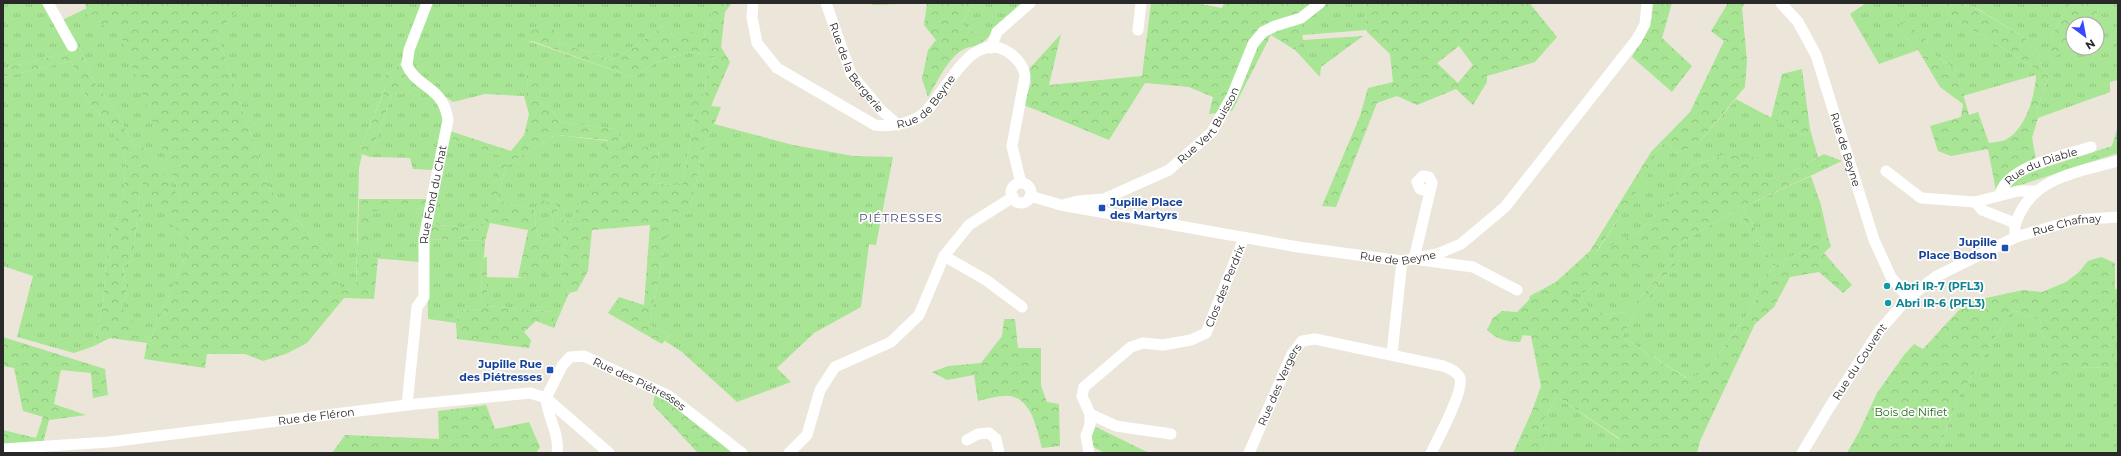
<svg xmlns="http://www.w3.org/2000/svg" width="2121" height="456" font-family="Montserrat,sans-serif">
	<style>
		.grass { fill: url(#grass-tufts) }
		.forest { fill: url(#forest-crowns); fill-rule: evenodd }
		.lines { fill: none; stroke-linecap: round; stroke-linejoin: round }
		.minor { stroke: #fff; stroke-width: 11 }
		.transit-dot { fill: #1a4fb4; stroke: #fff; stroke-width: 1.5 }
		.culture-dot { fill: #0f9aa8; stroke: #fff; stroke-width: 1.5 }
		.labels { text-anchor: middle; stroke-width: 3.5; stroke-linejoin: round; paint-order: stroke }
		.street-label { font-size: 11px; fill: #292929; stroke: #fff }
		.transit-label { font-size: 11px; font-weight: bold; fill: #164399; stroke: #fff; text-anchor: end }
		.culture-label { font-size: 11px; font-weight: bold; fill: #0d838f; stroke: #fff; text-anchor: start }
		.park-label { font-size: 11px; fill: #206917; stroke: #fff }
		.neighbourhood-label { font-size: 12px; letter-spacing: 1px; fill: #484c7c; stroke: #fff }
	</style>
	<defs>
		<pattern id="grass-tufts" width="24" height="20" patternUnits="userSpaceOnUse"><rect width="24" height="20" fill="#a8e594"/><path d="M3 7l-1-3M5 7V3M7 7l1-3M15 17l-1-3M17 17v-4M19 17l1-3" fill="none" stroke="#91c480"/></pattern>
		<pattern id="forest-crowns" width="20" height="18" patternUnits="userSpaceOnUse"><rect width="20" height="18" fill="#a8e594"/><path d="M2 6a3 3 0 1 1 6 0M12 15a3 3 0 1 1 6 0" fill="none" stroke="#91c480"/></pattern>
	</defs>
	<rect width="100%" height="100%" fill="#ece6da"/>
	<g class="grass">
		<path d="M3 3H44L56 23 87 8 90 31 115 19 183 203 144 148 132 144 118 114 95 83 80 49 3 69Z"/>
		<path d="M235 3H424L400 65 382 78 385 88 359 153 362 154 359 168 356 287H340L328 255 269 188 217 34 235 13Z"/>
		<path d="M430 3H716L704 37 679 40 663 26 628 51 611 60 557 42 529 41 633 77 657 62 689 52 715 56 706 77 705 94 695 115 682 186 654 183 659 150 632 156 615 129 560 122 553 112 541 102 526 67 528 89 524 96 485 94 453 102 439 92 413 67V54Z"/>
		<path d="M973 3H1025L984 41 981 36 961 24Z"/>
		<path d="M1324 3H1364L1367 30 1302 35 1301 23Z"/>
		<path d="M1866 3H1942L1953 18 2036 69V75L1963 96 1956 70 1932 53 1926 40 1898 28 1918 50 1879 64 1850 14Z"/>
		<path d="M1961 3H2071L2051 36V58L2073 46V48H2097V24H2092L2098 11V3H2118V80L2110 82V92L2038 118 2037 108 2049 77 2025 38 1978 9Z"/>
		<path d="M1363 36 1321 67 1320 77 1295 50 1303 40Z"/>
		<path d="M71 61 88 101 110 127 126 157 123 200 107 251 103 304 94 346 74 353 17 337 33 276 3 266V77Z"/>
		<path d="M416 80C424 88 439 98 442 110 448 126 437 154 432 170L413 169 410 158 370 157 392 95 412 92Z"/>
		<path d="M1736 99 1805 136 1810 129 1818 157 1790 173 1767 180 1724 155 1691 166 1675 194 1638 233 1596 253 1655 163 1654 154 1666 141 1676 153 1697 145Z"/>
		<path d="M714 124 793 145 853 156 893 157 876 245 869 244 861 307 814 333 777 368 791 382 737 402 682 352 665 341 670 335 649 325 672 211 689 214 702 155Z"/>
		<path d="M556 135 609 141 571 221 558 219 556 204 538 205 551 210 555 234 566 240 561 272 569 293 554 328V312L487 306V277L523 278 551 247 537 234 534 210 497 200 506 166Z"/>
		<path d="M446 137 501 156 482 229 428 224Z"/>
		<path d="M1811 176 1821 205 1828 237 1776 265 1743 207Z"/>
		<path d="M141 181 179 233 191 243 150 341 121 308 127 296 123 267 133 259Z"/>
		<path d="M428 208 420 262 372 258 369 210Z"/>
		<path d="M1736 209 1774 267 1760 281 1754 305 1705 373 1687 378 1622 337 1636 312 1680 259 1677 246Z"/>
		<path d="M427 239 485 241 484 257 482 258 481 309 459 311 456 323 428 319Z"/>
		<path d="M1672 249 1675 258 1627 312 1601 315 1565 290 1580 294Z"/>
		<path d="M2114 289H2118V453H1938L1957 400 2012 310 2040 320 2054 384 2072 368 2115 367Z"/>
		<path d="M1556 396 1619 439 1617 453H1542L1550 430 1541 426Z"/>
	</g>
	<g class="forest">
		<path d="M85 3H235V13L217 34 269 188 328 255 340 287H356L359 199H430L428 208 370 211 372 257 378 259 374 299 344 298 307 343 286 354 263 361 245 354H207L205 368 144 359 147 343 110 338 94 346 103 304 107 251 123 200 126 157 110 127 88 101 71 61 3 77V69L80 49 95 83 118 114 132 144 144 148 182 201 115 20 90 31ZM141 182 179 233 191 243 150 341 122 308 127 296 123 267 133 259Z"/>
		<path d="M716 3H732L725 12 721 47 730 62 711 106 721 107 702 155 689 214 672 212 649 325 670 335 662 344 608 313 619 297 644 305 650 225 592 230 588 271 577 291 569 293 561 272 566 240 555 234 551 210 537 205 539 200 556 204 558 219 571 221 608 140 556 135 506 166 497 200 534 210 537 234 551 247 550 272 523 278 518 277 528 230 490 223 485 241 427 239 428 224 482 229 500 156 446 137 447 130 511 151 524 135 529 114 524 96 528 89 526 67 538 72 541 102 553 112 560 122 615 129 632 156 646 146 659 150 654 183 682 186 695 115 690 103 696 95 705 94 706 77 715 56 689 52 657 62 633 77 529 40 530 31 553 26 557 42 611 60 628 51 663 26 679 40 690 31 704 37Z"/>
		<path d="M872 3H973L961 24 981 36 984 41C978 47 971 46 964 49 948 57 937 83 928 97L922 79 928 50 936 40 924 25 927 3 872 5Z"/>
		<path d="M1151 3H1195L1222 8 1224 3H1324L1301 23 1303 40 1295 50 1271 35 1232 111 1209 114 1213 97 1189 87 1145 83 1109 140 1024 105 1031 83 1029 69 1061 34 1049 85 1142 76Z"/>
		<path d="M1364 3H1532L1531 5 1557 37 1535 62 1487 76V82L1473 105 1456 89 1417 105 1397 96 1377 103 1336 207 1322 206 1360 116 1368 88 1393 82 1390 54 1367 32ZM1459 46 1473 65 1458 83 1437 63Z"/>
		<path d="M1653 3H1672L1662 38 1692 66 1672 92 1632 57 1652 18Z"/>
		<path d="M1728 3H1745L1742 8 1747 61 1745 87 1697 145 1676 153 1666 141 1654 154 1656 163 1596 252 1638 233 1675 194 1691 166 1724 155 1758 158 1767 180 1790 173 1824 154 1842 161 1743 207 1776 265 1828 237 1831 246 1824 253 1852 285 1843 293 1819 272 1790 277 1774 307 1755 324 1700 441 1697 453H1617L1619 438 1556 396 1541 426 1550 430 1542 453H1513L1532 411 1541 386 1531 336 1523 335 1520 342C1507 342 1496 339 1487 330L1493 318 1502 311 1517 312 1529 300 1530 296 1556 282 1590 251 1651 152 1690 112 1724 41 1711 31ZM1736 209 1774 267 1760 281 1754 305 1705 373 1686 378 1622 337 1636 312 1680 259 1677 246ZM1672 250 1675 258 1627 312 1601 315 1567 291 1580 294Z"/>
		<path d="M1942 3H1961L1977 9 2025 38 2049 77 2037 108 2038 118 2032 138 2036 160C2026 166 1998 178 1996 191L1988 149 1951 156 1938 151 1930 126 1961 117 1963 104 1940 87 1918 50 1898 28 1904 21 1926 40 1932 53 1956 70 1969 115 1978 112 1989 143C1994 142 2003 142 2007 139 2027 128 2037 90 2036 69L1953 18Z"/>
		<path d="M2071 3H2098V11L2092 24H2073V46L2050 59 2051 36Z"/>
		<path d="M400 65 416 80 412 92 392 95 370 157 359 153 385 89 382 78Z"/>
		<path d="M1802 69 1810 129 1805 136 1771 118 1782 74Z"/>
		<path d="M2118 126V153L2008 189 2019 176 2112 146Z"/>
		<path d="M487 257V306L554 312V328L536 321 524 332 531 340 529 348 457 339 456 323 459 311 481 309 482 258Z"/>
		<path d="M2101 257 2115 263V367L2072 368 2054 385 2040 320 2012 310 1957 400 1938 453H1847L1859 432 1877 393 1904 355 1914 344 1923 349 1958 311 1972 301 2023 290 2042 292 2066 282 2079 272 2088 261Z"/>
		<path d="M1004 319H1015L1018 348H1041V386L1047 402 1059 404 1060 446 1042 448C1037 430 1032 398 1009 396 1000 395 987 399 978 401L974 375 947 380 932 372 948 366 981 363 1002 336Z"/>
		<path d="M3 337 105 369 108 395 93 398 91 373 61 370 54 404 86 415 49 420 43 443 3 445V430L36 438 43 417 23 411 14 368 3 366Z"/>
		<path d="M655 394 679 409 732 453H698L653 405Z"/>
		<path d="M486 405 495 429 529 422 540 447 536 453H332L345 435 439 439 438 411Z"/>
		<path d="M1094 426 1147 452 1148 453H1105L1089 445Z"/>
	</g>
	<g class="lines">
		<g class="minor">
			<path d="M48 3 72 46"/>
			<path id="s1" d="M753 3 752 17 757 43 777 68 875 125C889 127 910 124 922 115 944 98 970 27 1008 52 1016 57 1024 66 1025 76L1012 146 1021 183"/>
			<path id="s2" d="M826 3 851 74 880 109 898 125"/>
			<path id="s3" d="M1781 3 1798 22 1816 55 1874 240 1891 277 1908 298"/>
			<path d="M1138 30 1141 3"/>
			<path d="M991 48 997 32 1030 3"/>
			<path d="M1886 171 1921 198 1975 202 2018 191H2036"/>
			<circle cx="1021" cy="193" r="10"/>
			<path d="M1430 191 1420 189 1417 182 1423 176 1429 177 1432 183 1414 259 1473 267 1517 290"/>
			<path id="s4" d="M2000 195C2006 166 2066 155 2091 147"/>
			<path id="s5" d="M1030 196 1061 205 1298 247 1402 261 1437 254 1461 244 1505 207 1637 39 1645 24 1647 3"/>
			<path d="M1975 202 1982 210 2015 223"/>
			<path id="s6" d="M1066 204 1078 201 1104 199 1169 170 1212 132 1232 96 1253 44 1263 32 1275 26 1301 18 1320 3"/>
			<path d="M2016 237C2013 228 2016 221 2020 213 2038 176 2082 171 2118 161"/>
			<path d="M944 256 986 280 1022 307"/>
			<path d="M1392 354 1402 261"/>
			<path id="s7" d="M546 398 562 366 570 357 584 356 669 396 742 453"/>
			<path d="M546 398C547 416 560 434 557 453"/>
			<path id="s8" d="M407 405 417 307 424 297V238L448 120C443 85 416 88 407 65L409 50 427 3"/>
			<path d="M1090 414 1116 426 1171 434"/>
			<path d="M967 440 978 434 989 433 996 439 999 453"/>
			<path id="s9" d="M3 449 109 442 407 405 530 393 546 398 609 453"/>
			<path d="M789 453 807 435 820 390 835 367 891 342 919 315 944 256 969 225 1013 197"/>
			<path id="s10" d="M1089 453 1086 436 1090 425V414L1082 396 1084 387 1131 347 1143 343 1163 345 1191 340 1206 333 1244 238"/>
			<path id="s11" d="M1249 453 1292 354 1302 341 1315 339 1443 366C1449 368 1457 371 1460 378 1464 391 1438 439 1431 453"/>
			<path id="s12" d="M1802 453 1829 408 1880 330 1908 298 1937 276 2016 237 2075 220 2118 217"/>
		</g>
	</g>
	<g class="transit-dot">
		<rect x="1098" y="204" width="8" height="8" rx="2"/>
		<rect x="2001" y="244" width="8" height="8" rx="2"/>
		<rect x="546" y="366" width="8" height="8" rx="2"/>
	</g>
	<g class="culture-dot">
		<circle cx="1887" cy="286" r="4"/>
		<circle cx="1888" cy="303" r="4"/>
	</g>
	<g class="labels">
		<g class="street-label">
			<text dy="4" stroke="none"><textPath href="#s2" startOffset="72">Rue de la Bergerie</textPath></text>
			<text dy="4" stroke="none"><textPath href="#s1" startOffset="246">Rue de Beyne</textPath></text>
			<text dy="4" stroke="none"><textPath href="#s6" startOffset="170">Rue Vert Buisson</textPath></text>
			<text dy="4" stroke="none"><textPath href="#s3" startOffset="162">Rue de Beyne</textPath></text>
			<text dy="4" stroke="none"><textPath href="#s4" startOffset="53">Rue du Diable</textPath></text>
			<text dy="4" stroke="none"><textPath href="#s8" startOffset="214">Rue Fond du Chat</textPath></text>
			<text dy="4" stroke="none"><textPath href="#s12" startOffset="365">Rue Chafnay</textPath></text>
			<text dy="4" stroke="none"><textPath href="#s5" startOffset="374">Rue de Beyne</textPath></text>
			<text dy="4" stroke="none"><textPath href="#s10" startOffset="259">Clos des Perdrix</textPath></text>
			<text dy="4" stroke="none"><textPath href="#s12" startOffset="108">Rue du Couvent</textPath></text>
			<text dy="4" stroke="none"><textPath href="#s7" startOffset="124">Rue des Piétresses</textPath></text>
			<text dy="4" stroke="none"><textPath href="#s11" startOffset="75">Rue des Vergers</textPath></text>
			<text dy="4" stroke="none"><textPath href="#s9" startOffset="315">Rue de Fléron</textPath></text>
		</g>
		<g class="transit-label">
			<text x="1110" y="206" text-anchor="start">Jupille Place<tspan x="1110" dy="13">des Martyrs</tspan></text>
			<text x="1997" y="246">Jupille<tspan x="1997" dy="13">Place Bodson</tspan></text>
			<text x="542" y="368">Jupille Rue<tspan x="542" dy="13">des Piétresses</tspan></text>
		</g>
		<g class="culture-label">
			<text x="1895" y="290">Abri IR-7 (PFL3)</text>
			<text x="1896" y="307">Abri IR-6 (PFL3)</text>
		</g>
		<g class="park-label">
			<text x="1911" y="416">Bois de Nifiet</text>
		</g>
		<g class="neighbourhood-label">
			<text x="901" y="222">PIÉTRESSES</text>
		</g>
	</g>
	<rect width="2121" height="456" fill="none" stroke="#292929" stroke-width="8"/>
	<g transform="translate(2085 36) rotate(148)"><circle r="19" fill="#ffffff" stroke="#a9a9a9"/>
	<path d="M0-3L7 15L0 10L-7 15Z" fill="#3547ff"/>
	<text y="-6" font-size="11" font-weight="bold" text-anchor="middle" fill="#292929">N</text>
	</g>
</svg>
